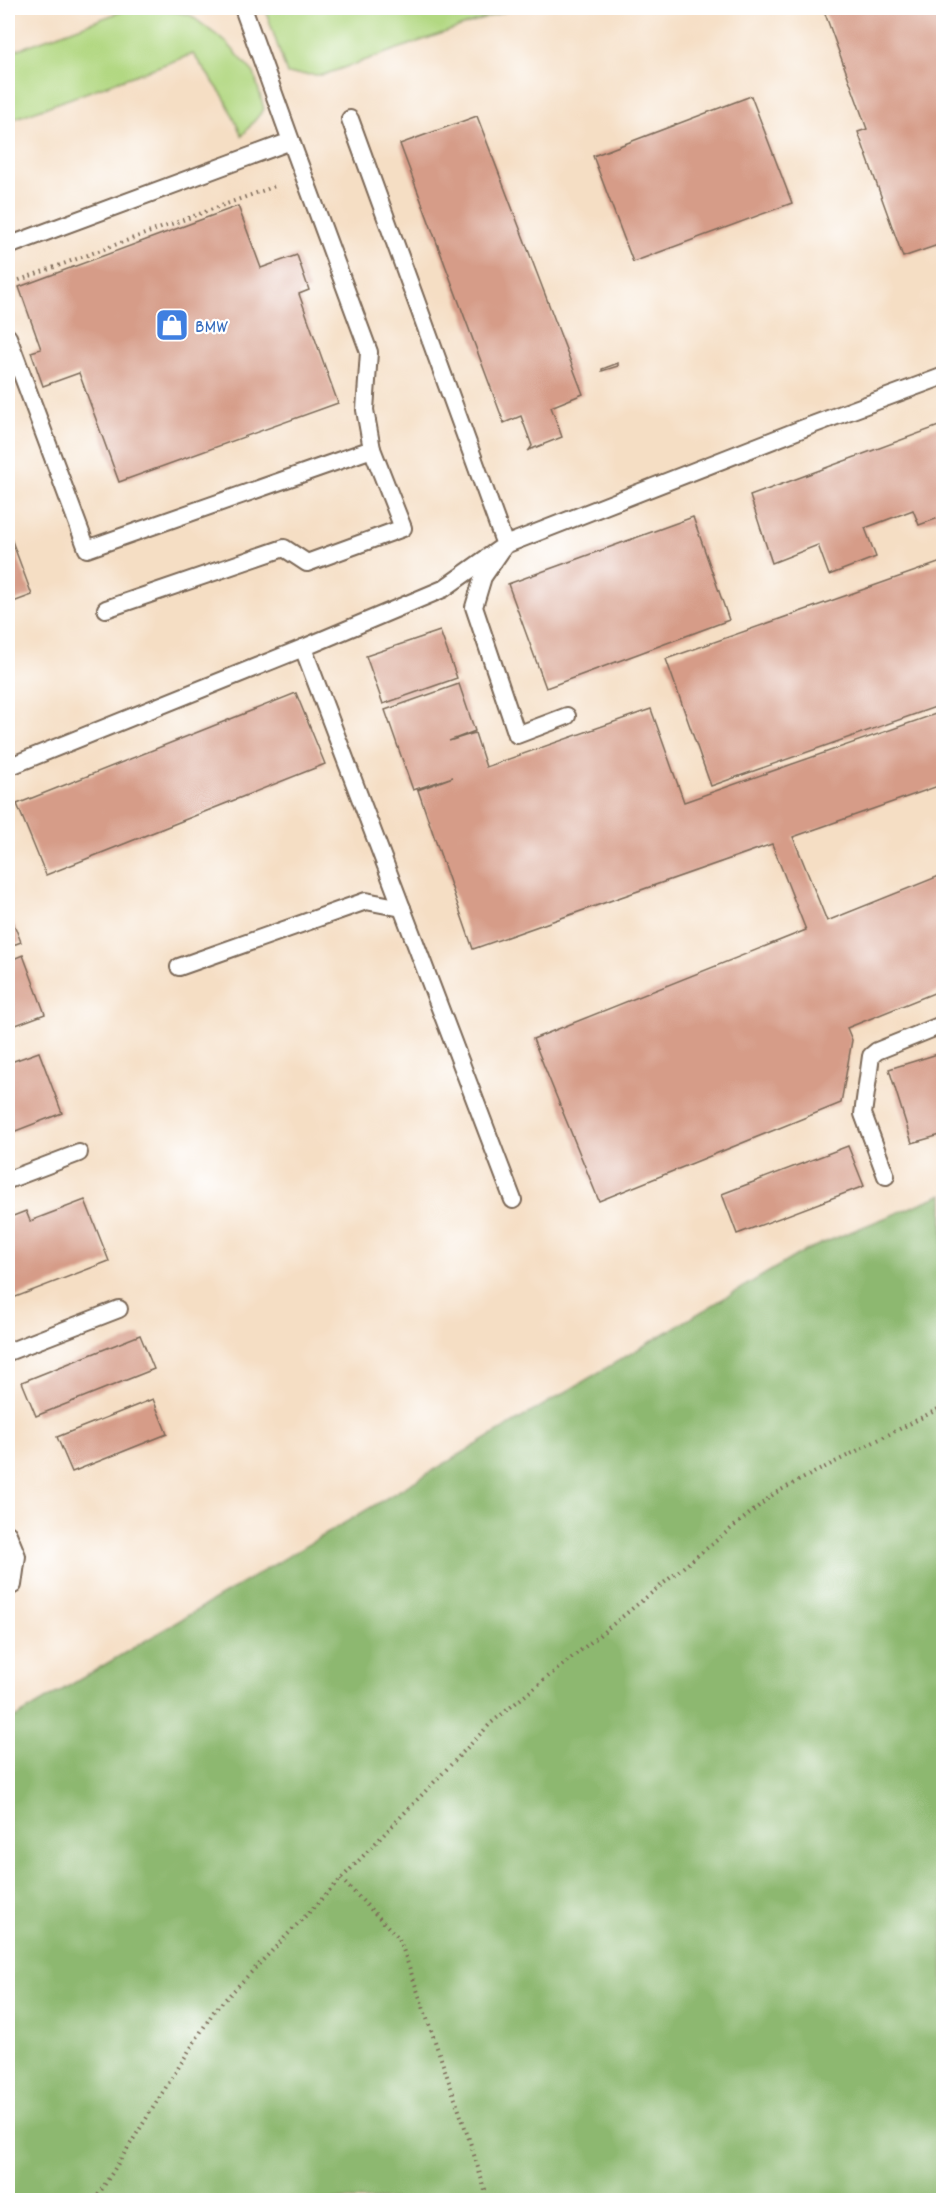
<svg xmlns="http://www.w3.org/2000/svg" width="951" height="2208" font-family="Dekko,sans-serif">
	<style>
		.green { fill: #b2d882; stroke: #768150; stroke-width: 1.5 }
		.forest { fill: #8db870; stroke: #647147; stroke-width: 1.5 }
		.building { fill: #d69c88 }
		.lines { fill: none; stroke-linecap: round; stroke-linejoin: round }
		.lane-casing { stroke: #7c6958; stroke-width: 20 }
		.path { stroke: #7c6958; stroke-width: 4; stroke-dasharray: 1.5 4.5; stroke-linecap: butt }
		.lane { stroke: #fff; stroke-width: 16 }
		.labels { text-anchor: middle; stroke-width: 4.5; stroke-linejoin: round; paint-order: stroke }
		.shop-label { font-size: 20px; fill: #366cbe; stroke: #fff; text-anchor: start }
	</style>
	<rect width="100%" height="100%" fill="#fff"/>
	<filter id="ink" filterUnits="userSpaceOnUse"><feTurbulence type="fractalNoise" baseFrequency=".0167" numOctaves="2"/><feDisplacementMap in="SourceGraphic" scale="12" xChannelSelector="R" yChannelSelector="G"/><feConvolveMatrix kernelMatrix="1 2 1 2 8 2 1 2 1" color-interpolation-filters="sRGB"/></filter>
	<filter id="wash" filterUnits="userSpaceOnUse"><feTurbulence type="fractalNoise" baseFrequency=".008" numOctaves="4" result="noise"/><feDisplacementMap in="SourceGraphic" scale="24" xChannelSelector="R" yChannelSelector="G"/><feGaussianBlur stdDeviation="1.35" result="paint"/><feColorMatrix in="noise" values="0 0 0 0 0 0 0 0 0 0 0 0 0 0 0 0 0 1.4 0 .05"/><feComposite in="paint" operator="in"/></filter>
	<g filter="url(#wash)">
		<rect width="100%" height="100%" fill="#f5dec4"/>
		<g class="green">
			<path d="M131 8H158L190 15 227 43 254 73 264 109 242 136 224 97 193 54 8 121V53Z"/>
			<path d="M265 8H515L323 75 287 74Z"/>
		</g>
		<path class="forest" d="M943 1194V2200H8V1722L804 1251Z"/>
		<g id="blocks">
			<g class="building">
				<path d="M823 8H944V243L903 257 858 132 867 129Z"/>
				<path d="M751 96 792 203 633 262 593 156Z"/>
				<path d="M477 116 583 394 551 407 562 437 529 450 532 446 521 416 504 423 400 144Z"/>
				<path d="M238 206 261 268 297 255 309 290 299 294 338 403 119 482 79 373 43 386 31 352 41 349 19 287Z"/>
				<path d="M618 363V366L602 371V369Z"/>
				<path d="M944 424V516L919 525 913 510 865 528 876 557 829 575 818 545 772 563 750 496Z"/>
				<path d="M693 517 729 620 546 688 508 584Z"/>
				<path d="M8 530 32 595 8 604Z"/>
				<path d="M944 561V704L711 786 666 659Z"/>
				<path d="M440 631 457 678 383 704 366 656Z"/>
				<path d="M459 684 475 731 449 741 475 733 486 767 651 709 684 802 944 711V784L793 837 827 921 944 874V989L847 1028 852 1040 841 1103 599 1201 533 1039 806 930 772 844 473 949 418 790 453 777 413 790 385 710Z"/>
				<path d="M296 693 325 764 46 875 17 804Z"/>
				<path d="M8 909 21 942 8 947Z"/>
				<path d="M23 955 45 1014 8 1028V961Z"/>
				<path d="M39 1052 62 1113 8 1134V1063Z"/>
				<path d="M944 1052V1134L912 1143 889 1069Z"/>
				<path d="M848 1146 864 1186 737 1234 722 1194Z"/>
				<path d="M85 1200 109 1261 8 1300V1218L26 1211 30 1221Z"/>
				<path d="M140 1335 154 1369 36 1416 22 1382Z"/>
				<path d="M153 1399 167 1434 72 1472 57 1437Z"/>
			</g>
		</g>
	</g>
	<g filter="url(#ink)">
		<use href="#blocks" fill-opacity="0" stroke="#7c6958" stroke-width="1.5"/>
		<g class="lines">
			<defs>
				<g id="lane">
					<path d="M350 119 505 545 443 589 303 648 513 1200"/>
					<path d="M8 246 291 141 243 8"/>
					<path d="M8 337 87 549 372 449 365 410 369 352 291 141"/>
					<path d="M106 609 284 548 307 563 403 528 372 449"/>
					<path d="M567 716 517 735 474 607 483 577 505 545 804 428 944 376"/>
					<path d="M8 767 303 648"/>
					<path d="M179 967 366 901 402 908"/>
					<path d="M886 1176 863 1114 871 1056 877 1051 944 1024"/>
					<path d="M8 1180 79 1153"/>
					<path d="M8 1352 119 1309"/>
					<path d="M8 1534 17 1556 13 1585 8 1587"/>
				</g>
			</defs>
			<use href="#lane" class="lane-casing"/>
			<g class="path">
				<path d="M8 293 14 282 278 185"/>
				<path d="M341 1879 399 1938 470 2142 488 2200"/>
				<path d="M95 2200 214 2011 491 1723 775 1493 944 1406"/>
			</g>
			<use href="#lane" class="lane"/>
		</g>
	</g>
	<defs>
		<symbol id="shop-square" viewBox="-11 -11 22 22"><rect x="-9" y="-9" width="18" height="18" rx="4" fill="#3f7fe0" stroke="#fff"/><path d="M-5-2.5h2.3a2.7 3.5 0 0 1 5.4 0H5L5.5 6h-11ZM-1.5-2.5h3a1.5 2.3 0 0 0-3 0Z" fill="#fff"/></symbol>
	</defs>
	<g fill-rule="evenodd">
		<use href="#shop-square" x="153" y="306" width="38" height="38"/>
	</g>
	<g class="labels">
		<g class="shop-label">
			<text x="195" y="332">BMW</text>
		</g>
	</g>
	<rect width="951" height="2208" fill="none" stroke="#fff" stroke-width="30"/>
</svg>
